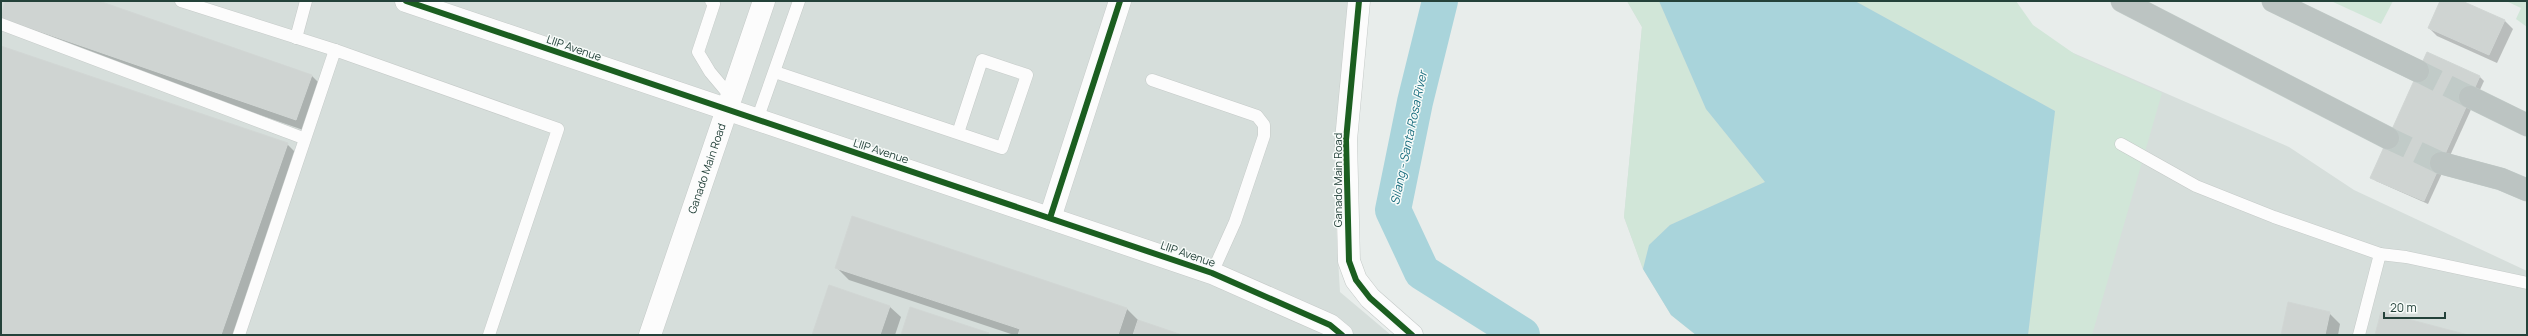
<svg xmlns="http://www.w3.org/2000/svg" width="2528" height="336" font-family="Manrope,sans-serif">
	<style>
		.built { fill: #d6dedb }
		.green { fill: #d1e6d8 }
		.water { fill: #a9d4db }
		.shadow { fill: #0003 }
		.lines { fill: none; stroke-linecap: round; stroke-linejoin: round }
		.river { stroke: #a9d4db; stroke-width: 36 }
		.building { fill: #cfd4d2; stroke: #d1d6d4 }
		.motorway-tunnel { stroke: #c1cbc8; stroke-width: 22; stroke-dasharray: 22 11; stroke-linecap: butt }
		.service-casing { stroke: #c5cac8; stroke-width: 13 }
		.minor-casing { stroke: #c5cac8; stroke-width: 23 }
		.motorway-casing { stroke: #c3ccc9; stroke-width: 23 }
		.service { stroke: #fcfcfc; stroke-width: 12 }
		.minor { stroke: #fcfcfc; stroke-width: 22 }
		.motorway { stroke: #bcc4c2; stroke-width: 22 }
		.cycleway-casing { stroke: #f7fbf9; stroke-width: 8 }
		.cycleway { stroke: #1b5e20; stroke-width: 6 }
		.labels { text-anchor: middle; stroke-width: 3; stroke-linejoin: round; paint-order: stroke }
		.street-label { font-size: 11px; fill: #24423a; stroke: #f7fbf9 }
		.water-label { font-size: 12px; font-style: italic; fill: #1c6f80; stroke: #f7fbf9 }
	</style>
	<rect width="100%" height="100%" fill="#e8edeb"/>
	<g class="built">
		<path d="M1 1H1349L1335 207 1340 292 1391 335H1Z"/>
		<path d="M1627 1H1954L2289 147 2354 190 2527 271V335H1696L1671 315 1643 269 1624 217 1642 27Z"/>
	</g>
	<g class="green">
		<path d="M1627 1H1659L1706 109 1765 182 1670 225 1649 245 1643 269 1624 217 1642 27Z"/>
		<path d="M1855 1H2016L2033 25 2076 55 2162 93 2092 335H2028L2055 111Z"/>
		<path d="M2331 1H2393L2381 24Z"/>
		<path d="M2506 1H2527V27L2516 19 2521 8Z"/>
	</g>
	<path class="water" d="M1659 1H1855L2055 111 2028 335H1696L1671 315 1643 269 1649 245 1670 225 1765 182 1706 109Z"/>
	<g class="shadow">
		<path d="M7 1H96L311 75 324 88 309 132 14 30 1 17Z"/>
		<path d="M2441 1H2460L2505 21 2513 29 2497 63 2437 36 2429 28Z"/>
		<path d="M1 47 287 144 300 157 238 335H1Z"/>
		<path d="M2480 77 2484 81 2428 204 2376 181 2372 177Z"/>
		<path d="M853 217 1127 309 1140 322 1178 335H1014L849 280 836 267Z"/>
		<path d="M829 286 890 307 901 317 895 335H813Z"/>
		<path d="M2329 313 2340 324 2338 335H2282Z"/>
	</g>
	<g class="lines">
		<path class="river" d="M1440 1 1415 102 1393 210 1422 272 1522 335"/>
	</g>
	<g class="building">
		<path d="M5 1H99L312 75 296 120 1 18Z"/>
		<path d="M2440 1H2462L2505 20 2489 55 2428 28Z"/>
		<path d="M1 46 288 143 221 335H1Z"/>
		<path d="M2427 52 2480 76 2424 201 2370 178Z"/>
		<path d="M852 216 1127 308 1118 335H1018L1020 329 835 268Z"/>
		<path d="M829 285 890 306 880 335H812Z"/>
		<path d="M2288 302 2330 312 2325 335H2281Z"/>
		<path d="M910 307 989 333 988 335H901Z"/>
		<path d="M2381 312 2468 335H2375Z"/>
		<path d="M1138 320 1182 335H1133Z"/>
	</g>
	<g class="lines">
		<g class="motorway-tunnel">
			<path d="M2418 71 2470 97"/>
			<path d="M2388 138 2441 163"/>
		</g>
		<defs>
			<g id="service">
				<path d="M181 1 335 50"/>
				<path d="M711 1 714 4 698 52 710 72 731 97"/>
				<path d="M1 24 303 138"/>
				<path d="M296 38 306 1"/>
				<path d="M775 72 1002 148 1027 75 982 60 958 133"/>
				<path d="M1152 80 1257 116 1264 125V136L1235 222 1212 273"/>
				<path d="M757 120 799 1"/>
				<path d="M2121 144 2196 186 2274 217 2380 254"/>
				<path d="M239 335 335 50 558 129 489 335"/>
				<path d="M2359 335 2380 254 2406 257 2527 283"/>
			</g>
			<g id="minor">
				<path d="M406 1 1212 273 1330 325 1342 335"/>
				<path d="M1359 1 1346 140 1349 261 1356 280 1370 298 1412 335"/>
				<path d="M1050 218 1120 1"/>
				<path id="s1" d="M650 335 764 1"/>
			</g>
			<g id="motorway">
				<path d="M2122 1 2388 138"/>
				<path d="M2273 1 2418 71"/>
				<path d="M2470 97 2527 125"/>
				<path d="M2441 163 2501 179 2527 190"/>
			</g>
		</defs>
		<use href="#service" class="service-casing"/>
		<use href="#minor" class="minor-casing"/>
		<use href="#motorway" class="motorway-casing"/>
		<use href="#service" class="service"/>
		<use href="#minor" class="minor"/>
		<use href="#motorway" class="motorway"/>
		<defs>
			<g id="cycleway">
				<path d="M406 1 1212 273 1330 325 1342 335"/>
				<path d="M1359 1 1346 140 1349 261 1356 280 1370 298 1412 335"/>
				<path d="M1050 218 1120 1"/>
			</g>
		</defs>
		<use href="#cycleway" class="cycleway-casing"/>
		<use href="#cycleway" class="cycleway"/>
	</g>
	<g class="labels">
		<g class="street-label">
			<text transform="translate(574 48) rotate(19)" y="4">LIIP Avenue</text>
			<text transform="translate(881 151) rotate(18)" y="4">LIIP Avenue</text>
			<text dy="4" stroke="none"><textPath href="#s1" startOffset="176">Ganado Main Road</textPath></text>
			<text transform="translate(1338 180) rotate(-90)" y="4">Ganado Main Road</text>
			<text transform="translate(1188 254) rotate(19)" y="4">LIIP Avenue</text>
		</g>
		<g class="water-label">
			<text transform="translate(1409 138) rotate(-78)" y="4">Silang - Santa Rosa River</text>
		</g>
	</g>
	<rect width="2528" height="336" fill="none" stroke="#24423a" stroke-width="4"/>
	<path d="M2384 312v6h61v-6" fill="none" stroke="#24423a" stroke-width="2"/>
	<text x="2390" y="312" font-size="12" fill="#24423a" stroke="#f7fbf9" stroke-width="3" paint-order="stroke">20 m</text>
</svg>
